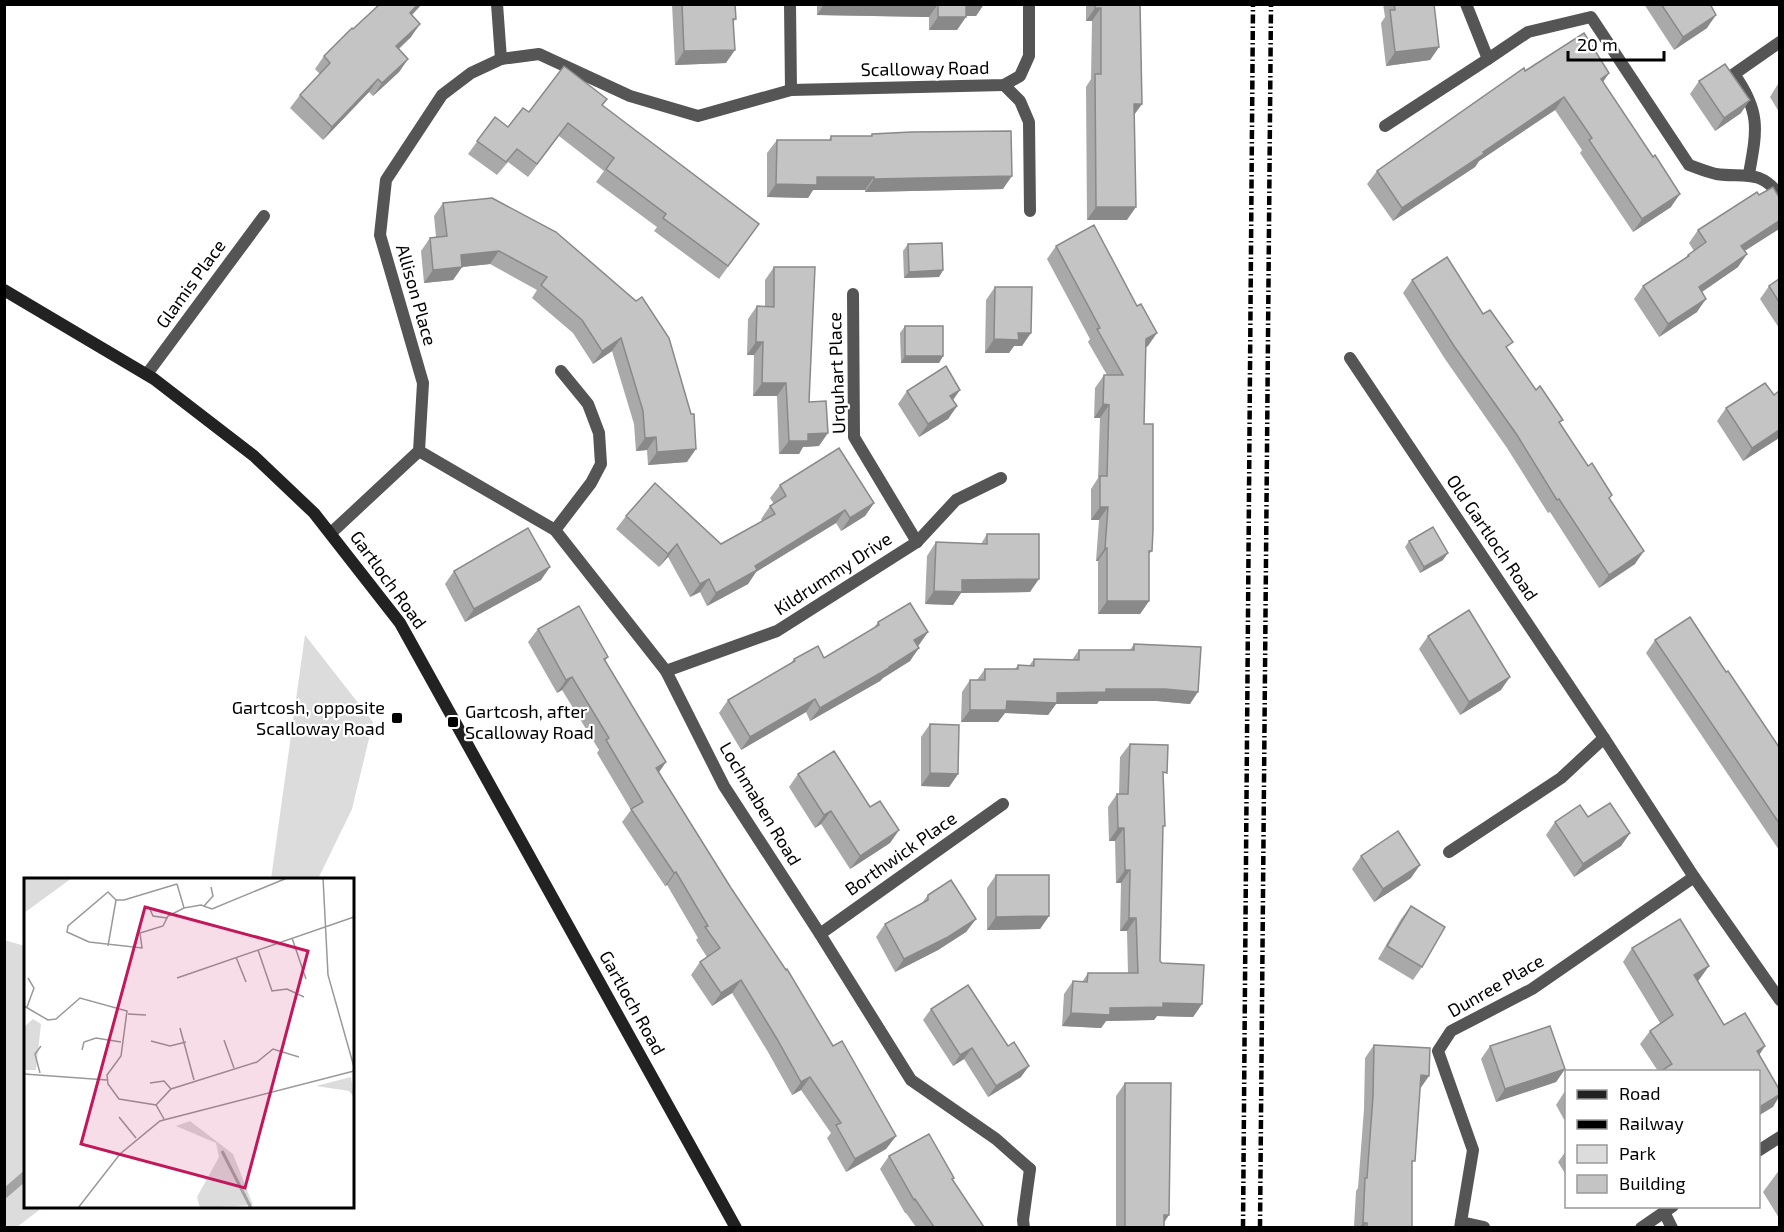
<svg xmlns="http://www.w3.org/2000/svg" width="1784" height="1232" font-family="'Exo 2',sans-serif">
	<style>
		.green { fill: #dcdcdc }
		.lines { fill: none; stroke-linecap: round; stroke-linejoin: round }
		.stream { stroke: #a3a3a3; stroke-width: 9 }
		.lane { stroke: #555; stroke-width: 12 }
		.street { stroke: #555; stroke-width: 12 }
		.secondary { stroke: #222; stroke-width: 12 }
		.rail { stroke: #000; stroke-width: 4.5; stroke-dasharray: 9 3 1.5 3; stroke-linecap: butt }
		.wall { fill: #a9a9a9 }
		.shaded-wall { fill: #898989 }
		.building { fill: #c4c4c4; stroke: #898989; stroke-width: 1.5 }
		.poi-dot { fill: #000; stroke: #fff; stroke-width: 2 }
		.labels { text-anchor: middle; stroke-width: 4.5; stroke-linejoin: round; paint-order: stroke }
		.street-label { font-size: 18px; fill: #000; stroke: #fff }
		.poi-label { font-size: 18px; fill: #000; stroke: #fff; text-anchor: end }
		.inset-river { fill: none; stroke: #a3a3a3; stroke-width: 3 }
		.inset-road { fill: none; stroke: #999; stroke-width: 1.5 }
		.view { fill: #c2185b; fill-opacity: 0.15; stroke: #c2185b; stroke-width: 3 }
		.inset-edge { fill: none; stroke: #000; stroke-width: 3 }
	</style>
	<rect width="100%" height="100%" fill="#fff"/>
	<g class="green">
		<path d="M305 635 373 722 352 809 318 879H271Z"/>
		<path d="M4 940 25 946 26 1206 43 1207 17 1227H4Z"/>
	</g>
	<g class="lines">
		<path class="stream" d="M4 1194 26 1175"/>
		<g class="lane">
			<path d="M1004 85 1020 101 1029 122 1030 211"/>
			<path d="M1385 126 1488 59"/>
			<path d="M1749 174C1757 130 1761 112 1734 74L1780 42"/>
			<path d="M555 530 591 483 601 464 599 433 588 404 561 371"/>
			<path d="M1758 1151 1780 1137"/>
			<path d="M1024 1228 1023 1220 1030 1169"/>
			<path d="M1641 1228 1673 1206"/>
		</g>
		<g class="street">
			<path d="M497 4 501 59"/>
			<path d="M790 4 791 90"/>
			<path d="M1466 4 1488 59 1528 32 1591 17 1689 165C1697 168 1707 172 1716 174 1743 178 1760 168 1780 196"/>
			<path d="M853 294 854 437 917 542"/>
			<path d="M1350 358 1604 738 1694 877 1780 1000"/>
			<path d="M147 374 264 216"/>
			<path d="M419 451 555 530 666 671 724 786 820 934 911 1080 996 1139 1030 1169"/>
			<path d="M331 533 419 451 423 383 380 235 386 180 442 95 471 73 501 59 539 54 630 96 698 116 791 90 1004 85 1020 76 1029 56V4"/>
			<path d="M666 671 777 631 917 542 956 500 1001 478"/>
			<path d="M1449 852 1561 778 1604 738"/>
			<path d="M820 934 1003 804"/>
			<path d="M1664 1212 1672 1228"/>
			<path d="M1461 1222 1484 1227"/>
			<path d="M1460 1228 1473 1150 1438 1051 1451 1031 1532 989 1694 877"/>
		</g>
		<path class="secondary" d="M4 290 154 379 254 456 314 513 400 623 736 1228"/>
		<g class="rail">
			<path d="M1243 1228 1253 4"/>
			<path d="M1260 1228 1271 4"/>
		</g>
	</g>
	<g class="wall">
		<path d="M422 4 412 15 411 37 399 49 408 59 399 72 373 96 369 92 323 140 290 108 300 95 320 74 315 69 324 56 353 29Z"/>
		<path d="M672 4H735L736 19 733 22 726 63 675 65Z"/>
		<path d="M817 4H984L976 16H966L957 30H929V17L817 15Z"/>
		<path d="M1086 4H1140L1142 104 1135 114 1127 220H1087L1086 87 1091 79 1092 21H1086Z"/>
		<path d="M1383 4H1434L1439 47 1430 60 1386 66 1381 23 1385 17Z"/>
		<path d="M1644 4H1710L1707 28 1674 50Z"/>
		<path d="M1525 71 1609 73 1603 82 1671 207 1633 232 1580 153 1582 150 1555 110 1479 161 1475 167 1393 221 1367 184 1377 171Z"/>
		<path d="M1699 81 1741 113 1715 131 1690 94Z"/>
		<path d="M1778 84H1779V112L1770 97Z"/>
		<path d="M603 106 759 224 719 279 654 231 657 227 596 182 604 171 559 136 528 177 508 162 497 175 468 154 495 117 508 127 529 112Z"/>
		<path d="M872 134 1003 189 865 192V190H813L808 198 767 197V153L777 140H829L831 136H871Z"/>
		<path d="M443 203 636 301 687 462 648 465 647 450 636 451 634 424 612 351 593 364 573 333 532 298 537 290 490 264 462 267 453 280 424 283 421 251 430 238 436 237 434 216Z"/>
		<path d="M1779 229 1744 251 1738 267 1702 292 1697 312 1659 337 1634 299 1643 286 1685 258 1688 255 1694 251 1689 243 1698 230Z"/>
		<path d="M908 244 943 270 939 277 904 278 903 251Z"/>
		<path d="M1056 246 1148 346 1146 347 1144 424 1152 551 1149 554V601L1140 614H1098V561H1096L1099 520H1091V489L1098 478 1100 418H1094L1095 388 1104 375H1107L1088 342 1090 339 1047 259Z"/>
		<path d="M774 267 809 402 819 446 803 447 799 454H779L777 396H753L754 355H747L748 319 757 306H765V280Z"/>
		<path d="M1779 279V328L1760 299 1769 286Z"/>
		<path d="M1412 280 1483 314 1560 424 1610 499 1635 564 1599 588 1550 512 1548 513 1507 448 1445 359 1403 293Z"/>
		<path d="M995 287 1022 346H1014L1009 353H985L986 300Z"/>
		<path d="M905 326 943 356 939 363H901L900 333Z"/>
		<path d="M907 391 953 400 957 406 948 419 919 437 898 404Z"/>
		<path d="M1774 395 1779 438 1743 461 1717 421 1726 408Z"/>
		<path d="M780 485 874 503 865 516 841 531 836 523 756 572 748 584 707 606 700 592 690 597 668 557 659 567 616 529 626 516 721 544 762 521 761 519 770 506 774 504 770 498Z"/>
		<path d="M987 534 1030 592 961 593 953 605 925 604 927 556 936 542 981 544Z"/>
		<path d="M1409 541 1443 560 1420 573 1405 547Z"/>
		<path d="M454 571 541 580 465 622 445 584Z"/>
		<path d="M878 622 928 632 917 645 910 661 883 678 880 681 810 721 806 712 741 750 719 713 728 700 790 664 794 659 824 658 873 629Z"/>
		<path d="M538 629 608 657 605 661 666 762 659 772 731 888 833 1046 896 1136 886 1149 846 1172 827 1138 831 1133 801 1090 792 1095 768 1052 732 993 712 1006 691 975 700 962 707 957 696 940 698 938 667 885 665 886 622 822 631 810 597 753 599 750 562 690 557 693 528 642Z"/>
		<path d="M1428 636 1501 690 1460 715 1419 649Z"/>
		<path d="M1655 640 1726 672 1779 747V850L1646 653Z"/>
		<path d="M1134 644 1190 704 1157 701H1099L1097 704H1056L1048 715 1005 713 998 722H961L962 692 970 680H977L985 669H1015L1018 665 1029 666 1034 659 1072 660 1079 650H1130Z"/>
		<path d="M930 724 958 774 949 787 921 786V737Z"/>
		<path d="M1130 744 1163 778 1160 961 1202 1004 1193 1017 1157 1016 1154 1020 1106 1021 1101 1028 1062 1026 1064 994 1073 981 1082 982 1088 973H1128L1127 931H1120L1121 883H1116L1115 841H1109L1108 807 1117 794H1119L1120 757Z"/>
		<path d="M798 774 870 807 899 830 890 843 850 869 821 824 815 828 789 787Z"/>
		<path d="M1588 817 1630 833 1621 846 1574 877 1546 835 1555 822Z"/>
		<path d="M1361 856 1411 878 1374 902 1352 869Z"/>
		<path d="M996 875 1049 916 1040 929 987 930V888Z"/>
		<path d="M928 895 976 919 966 932 938 950 895 972 876 937 885 924 922 903Z"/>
		<path d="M1411 906 1422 967 1413 980 1378 959 1401 919Z"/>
		<path d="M1632 948 1699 980 1698 981 1724 1025 1759 1055 1773 1107 1758 1071H1658L1640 1044 1650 1031 1660 1023 1623 962Z"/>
		<path d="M931 1009 1021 1077 988 1097 964 1059 953 1066 923 1020Z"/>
		<path d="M1374 1045 1420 1088 1412 1165V1227H1354L1356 1191 1358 1188 1364 1109 1365 1058Z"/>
		<path d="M1490 1046 1565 1069 1556 1082 1496 1102 1481 1059Z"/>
		<path d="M1125 1083 1164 1223V1227H1116V1096Z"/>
		<path d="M1565 1091H1566V1123L1556 1105Z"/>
		<path d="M1566 1151V1175L1558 1162Z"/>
		<path d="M889 1156 954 1178 952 1180 984 1227H916L906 1213H905L880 1169Z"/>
		<path d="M1779 1171V1218L1763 1192 1777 1173Z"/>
	</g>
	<g class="shaded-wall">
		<path d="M418 4H422L401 26 410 13Z"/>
		<path d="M824 4H938L929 17 817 15Z"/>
		<path d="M965 4H984L976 16H957Z"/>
		<path d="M1095 8H1101L1092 21H1086Z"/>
		<path d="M1716 15 1707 28 1674 50 1683 37Z"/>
		<path d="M938 17H966L957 30H929Z"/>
		<path d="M420 24 411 37 387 59 396 46Z"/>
		<path d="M1439 47 1430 60 1386 66 1395 52Z"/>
		<path d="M735 50 726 63 675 65 684 51Z"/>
		<path d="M408 59 399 72 373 96 382 83Z"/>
		<path d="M1609 73 1600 86 1601 79Z"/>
		<path d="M378 79 369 92 323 140 332 127Z"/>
		<path d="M1564 97 1555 110 1479 161 1475 167 1393 221 1402 208 1483 152Z"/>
		<path d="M1750 100 1741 113 1715 131 1724 118Z"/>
		<path d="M1134 104H1142L1132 117Z"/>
		<path d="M1012 176 1003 189 865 192 874 179Z"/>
		<path d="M817 177H874L865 190H813L808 198 767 197 776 184Z"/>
		<path d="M1680 194 1671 207 1633 232 1642 219Z"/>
		<path d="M1096 207H1136L1127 220H1087Z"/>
		<path d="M1779 221V229L1732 259 1741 246Z"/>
		<path d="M499 251 490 264 452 268 461 255Z"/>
		<path d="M1747 254 1738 267 1690 300 1699 287Z"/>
		<path d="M462 267 453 280 424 283 433 270Z"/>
		<path d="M943 270 939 277 904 278 909 272Z"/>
		<path d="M1706 299 1697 312 1659 337 1668 324Z"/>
		<path d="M1018 333H1031L1022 346H1014L1009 353H985L994 339Z"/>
		<path d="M1157 333 1148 346 1137 352 1146 339Z"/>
		<path d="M621 338 612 351 593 364 602 351Z"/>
		<path d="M756 342H763L754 355H747Z"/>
		<path d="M905 356H943L939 363H901Z"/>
		<path d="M762 383H786L777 396H753Z"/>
		<path d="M960 390 951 403 950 396Z"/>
		<path d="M1103 404 1109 405 1100 418H1094Z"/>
		<path d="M957 406 948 419 919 437 928 424Z"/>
		<path d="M1779 430V438L1743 461 1752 448Z"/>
		<path d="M828 433 819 446 803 447 799 454H779L789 441 808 434Z"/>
		<path d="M656 437 647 450 636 451 645 438Z"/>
		<path d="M696 449 687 462 648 465 657 452Z"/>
		<path d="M874 503 865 516 841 531 850 518Z"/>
		<path d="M1100 507H1108L1099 520H1091Z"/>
		<path d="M845 510 836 523 756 572 748 584 707 606 716 593 755 566Z"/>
		<path d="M677 544 668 557 659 567 668 554Z"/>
		<path d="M1105 548H1107L1098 561H1096Z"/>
		<path d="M1644 551 1635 564 1599 588 1609 575Z"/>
		<path d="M1448 553 1443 560 1420 573 1424 567Z"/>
		<path d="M550 567 541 580 465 622 474 609Z"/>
		<path d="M709 579 700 592 690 597 700 584Z"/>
		<path d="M1039 579 1030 592 961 593 953 605 925 604 934 591 962 580Z"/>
		<path d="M1107 601H1149L1140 614H1098Z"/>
		<path d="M928 632 919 645 905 653 914 640Z"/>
		<path d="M919 648 910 661 883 678 880 681 810 721 820 708Z"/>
		<path d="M572 677 562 690 557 693 566 680Z"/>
		<path d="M1510 677 1501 690 1460 715 1469 702Z"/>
		<path d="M1106 689H1165L1198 692 1190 704 1157 701H1099L1097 704H1056L1048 715 1005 713 998 722H961L970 710 1007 701 1057 693Z"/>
		<path d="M815 699 806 712 741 750 750 737Z"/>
		<path d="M666 762 657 775 656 768Z"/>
		<path d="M930 773 958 774 949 787 921 786Z"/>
		<path d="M831 811 821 824 815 828 824 815Z"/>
		<path d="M1118 828H1124L1115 841H1109Z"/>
		<path d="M899 830 890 843 850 869 860 856Z"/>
		<path d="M1630 833 1621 846 1574 877 1583 864Z"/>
		<path d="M1420 865 1411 878 1374 902 1383 889Z"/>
		<path d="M1125 870H1130L1121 883H1116Z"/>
		<path d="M676 872 667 885 665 886 674 873Z"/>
		<path d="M1049 916 1040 929 987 930 996 917Z"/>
		<path d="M1129 918H1136L1127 931H1120Z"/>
		<path d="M976 919 966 932 938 950 895 972 904 959Z"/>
		<path d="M1709 966 1699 980 1685 989 1694 975Z"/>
		<path d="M741 980 732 993 712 1006 721 993Z"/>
		<path d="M1163 1003 1202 1004 1193 1017 1157 1016 1154 1020 1106 1021 1101 1028 1062 1026 1071 1013Z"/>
		<path d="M1765 1046 1756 1060 1757 1051Z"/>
		<path d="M972 1048 964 1059 953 1066 960 1055Z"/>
		<path d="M1029 1066 1021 1077 988 1097 996 1086Z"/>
		<path d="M1565 1069 1556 1082 1496 1102 1505 1089Z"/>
		<path d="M1421 1075 1429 1076 1420 1089Z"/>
		<path d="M810 1077 801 1090 792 1095 801 1082Z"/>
		<path d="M1779 1095V1097L1773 1107 1758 1116V1108Z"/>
		<path d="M896 1136 886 1149 846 1172 855 1159Z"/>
		<path d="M1164 1215H1169L1161 1227Z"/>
		<path d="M1363 1223H1367L1363 1227H1360Z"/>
	</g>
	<g class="building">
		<path d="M380 4H418L410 13 420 24 396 46 408 59 382 83 378 79 332 127 300 95 330 63 324 56 352 28 353 29Z"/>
		<path d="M682 4H735L736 19H733L735 50 684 51Z"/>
		<rect x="938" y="4" width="28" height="13"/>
		<path d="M1095 4H1140L1142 104H1134L1136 207H1096L1095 74H1101V8H1095Z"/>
		<path d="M1394 4H1434L1439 47 1395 52 1390 10H1395Z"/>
		<path d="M1661 4H1710L1716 15 1683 37Z"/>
		<path d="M1584 33 1609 73 1601 79 1653 157 1655 155 1680 194 1642 219 1589 140 1592 138 1564 97 1483 152 1484 154 1402 208 1377 171 1524 68 1525 71Z"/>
		<path d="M1725 64 1750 100 1724 118 1699 81Z"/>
		<path d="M564 66 607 99 602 105 759 224 728 266 663 218 666 214 606 169 614 158 568 123 537 164 517 149 506 162 477 141 495 117 508 127 523 108 529 112Z"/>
		<path d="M1011 131 1012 176 874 179V177H817V185L776 184 777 140H831V136H872V134L911 132Z"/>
		<path d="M1773 187 1779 197V221L1741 246 1747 254 1699 287 1706 299 1668 324 1643 286 1689 256 1688 255 1706 242 1698 230 1757 192 1759 195Z"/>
		<path d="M492 198 556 232 636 301 642 297 669 338 691 414H694L696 449 657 452 656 437 645 438 643 411 621 338 602 351 582 320 541 285 547 277 499 251 461 255 462 267 433 270 430 238 447 236 443 203Z"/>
		<path d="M1094 225 1137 306 1141 304 1157 333 1146 339 1144 424H1153V530L1152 551H1149V601H1107V548H1105L1108 507H1100V476H1107L1109 405 1103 404 1104 375H1123L1097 329 1100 328 1056 246Z"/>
		<path d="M942 243 943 270 909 272 908 244Z"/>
		<path d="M1447 257 1483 314 1490 310 1513 342 1506 347 1536 390 1540 386 1563 420 1559 422 1588 466 1592 463 1612 495 1609 498 1644 551 1609 575 1559 499 1557 500 1517 435 1454 346 1412 280Z"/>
		<path d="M774 267H815L809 402 826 401 828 433 808 434V441H789L786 383H762L763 342H756L757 306 774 307Z"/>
		<path d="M1779 279V302L1769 286Z"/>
		<path d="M995 287H1032L1031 333H1018L1019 340 994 339Z"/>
		<rect x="905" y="326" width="38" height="30"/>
		<path d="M946 366 960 390 950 396 957 406 928 424 907 391Z"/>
		<path d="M1765 383 1774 395 1779 391V430L1752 448 1726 408Z"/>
		<path d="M839 448 874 503 850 518 845 510 755 566 757 570 716 593 709 579 700 584 677 544 668 554 626 516 655 483 721 544 775 514 770 506 786 496 780 485Z"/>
		<path d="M1433 527 1448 553 1424 567 1409 541Z"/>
		<path d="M528 528 550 567 474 609 454 571Z"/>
		<path d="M987 534H1039V579L962 580V592L934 591 936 542 987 544Z"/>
		<path d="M910 603 928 632 914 640 919 648 889 667V668L820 708 815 699 750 737 728 700 795 661 794 659 818 646 824 658 879 625 878 622Z"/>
		<path d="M579 606 608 657 604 659 666 762 656 768 731 888 786 970 787 969 833 1046 842 1041 896 1136 855 1159 836 1125 841 1123 810 1077 801 1082 777 1039 741 980 721 993 700 962 720 948 705 927 708 926 676 872 674 873 631 809 643 802 606 740 609 738 572 677 566 680 538 629Z"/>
		<path d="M1469 610 1510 677 1469 702 1428 636Z"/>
		<path d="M1690 617 1726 672 1728 671 1779 747V823L1655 640Z"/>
		<path d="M1134 644 1201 647 1198 692 1165 689H1106V692L1057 693V703L1007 701 1006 710H970V680H985V669H1018V665L1034 666V659L1079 660V650H1134Z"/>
		<path d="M930 724 959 725 958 774 930 773Z"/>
		<path d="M1130 744 1168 745 1167 773 1163 772 1165 826H1163L1160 961 1162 963 1204 965 1202 1004 1163 1003V1007L1110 1008V1015L1071 1013 1073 981 1087 982 1088 973H1138L1136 918H1129L1130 870H1125L1124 828H1118L1117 794H1128Z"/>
		<path d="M834 751 870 807 880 801 899 830 860 856 831 811 824 815 798 774Z"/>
		<path d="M1610 803 1630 833 1583 864 1555 822 1580 805 1588 817Z"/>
		<path d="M1398 831 1420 865 1383 889 1361 856Z"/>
		<path d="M996 875H1049V916L996 917Z"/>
		<path d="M951 880 976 919 948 937 904 959 885 924 928 900V895Z"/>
		<path d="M1411 906 1445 927 1422 967 1387 946Z"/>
		<path d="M1680 919 1709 966 1694 975 1724 1025 1745 1013 1765 1046 1757 1051 1779 1089V1095L1758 1108V1071H1710L1709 1070 1708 1071H1661L1672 1064 1650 1031 1673 1015 1632 948Z"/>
		<path d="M968 985 1008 1046 1014 1042 1029 1066 996 1086 972 1048 960 1055 931 1009Z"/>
		<path d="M1550 1026 1565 1069 1505 1089 1490 1046Z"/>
		<path d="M1374 1045 1430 1048 1429 1076 1421 1075 1415 1161H1412V1227H1367V1223H1363L1365 1178H1367L1373 1096Z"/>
		<path d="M1125 1083H1171L1169 1215H1164V1227H1125Z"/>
		<path d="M929 1134 954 1178 952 1179 984 1227H934L915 1199 914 1200 889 1156Z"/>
	</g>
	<g class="poi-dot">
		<rect x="391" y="712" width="12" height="12" rx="3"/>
		<rect x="447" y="716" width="12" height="12" rx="3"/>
	</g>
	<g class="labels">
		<g class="street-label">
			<text transform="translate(925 69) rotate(-1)" y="6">Scalloway Road</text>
			<text transform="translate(191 284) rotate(-54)" y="6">Glamis Place</text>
			<text transform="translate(416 295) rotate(74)" y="6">Allison Place</text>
			<text transform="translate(837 373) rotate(-92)" y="6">Urquhart Place</text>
			<text transform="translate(1492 538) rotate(56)" y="6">Old Gartloch Road</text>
			<text transform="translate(833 574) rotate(-33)" y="6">Kildrummy Drive</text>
			<text transform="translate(388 580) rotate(54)" y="6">Gartloch Road</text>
			<text transform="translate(760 804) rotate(59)" y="6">Lochmaben Road</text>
			<text transform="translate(901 854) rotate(-35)" y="6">Borthwick Place</text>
			<text transform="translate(1496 986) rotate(-30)" y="6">Dunree Place</text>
			<text transform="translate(632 1003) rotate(61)" y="6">Gartloch Road</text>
		</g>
		<g class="poi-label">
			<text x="385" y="714">Gartcosh, opposite<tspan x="385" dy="21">Scalloway Road</tspan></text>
			<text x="465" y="718" text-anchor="start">Gartcosh, after<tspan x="465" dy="21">Scalloway Road</tspan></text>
		</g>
	</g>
	<g transform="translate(24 878)">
		<rect width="330" height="330" fill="#fff"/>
		<path d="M0 0H48L0 35ZM9 141 17 146 12 192H0V149ZM327 199 330 219 325 213 292 208ZM166 243 209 276 229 327 176 330 173 319 195 279 192 265 152 248Z" fill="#dcdcdc"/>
		<path class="inset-river" d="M198 273 227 330"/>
		<path class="inset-road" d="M299 0 304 97 330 189M153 6 100 22H92L84 14 44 48 43 54 65 64 118 70 116 55 139 48 144 38 160 30M153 6 160 30 177 27 188 31 263 0M180 28 189 18 187 9M125 29 129 38 143 40M268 60 282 101M84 68 92 22M234 72 248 113 263 111 280 119M212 79 222 104M153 100 330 39M0 128 24 142 32 141 56 120 103 133 97 178 83 197 84 206 95 221 132 227 140 241M3 129 10 110 4 100M104 136 122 137M156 150 170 202M200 162 210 190M127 163 146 168 162 164M58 172 60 164 72 160 97 164M16 195 11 176 17 168M0 196 83 202M126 205 140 203 147 211M132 227 147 211 233 184 249 171 275 179M95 239 112 260M54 330 96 276 136 243 330 193"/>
		<path class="view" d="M121 29 284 73 221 310 57 266Z"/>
		<rect width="330" height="330" class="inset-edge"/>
	</g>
	<rect width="1784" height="1232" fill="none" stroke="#000000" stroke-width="12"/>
	<rect x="1565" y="1070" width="195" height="138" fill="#ffffff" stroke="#999999" stroke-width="1.5"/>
	<rect x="1577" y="1090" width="30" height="9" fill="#222222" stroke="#999999" stroke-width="1.5"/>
	<text x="1619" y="1100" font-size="18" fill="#000000">Road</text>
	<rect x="1577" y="1120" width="30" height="9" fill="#000000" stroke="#999999" stroke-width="1.5"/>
	<text x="1619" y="1130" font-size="18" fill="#000000">Railway</text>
	<rect x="1577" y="1145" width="30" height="18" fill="#dcdcdc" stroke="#999999" stroke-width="1.5"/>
	<text x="1619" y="1160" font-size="18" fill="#000000">Park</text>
	<rect x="1577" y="1175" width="30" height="18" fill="#c4c4c4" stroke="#999999" stroke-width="1.5"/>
	<text x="1619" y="1190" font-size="18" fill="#000000">Building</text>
	<path d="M1568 51v9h96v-9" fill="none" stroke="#000000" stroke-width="3"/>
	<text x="1577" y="51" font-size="18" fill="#000000" stroke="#ffffff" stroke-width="4.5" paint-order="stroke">20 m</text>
</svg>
